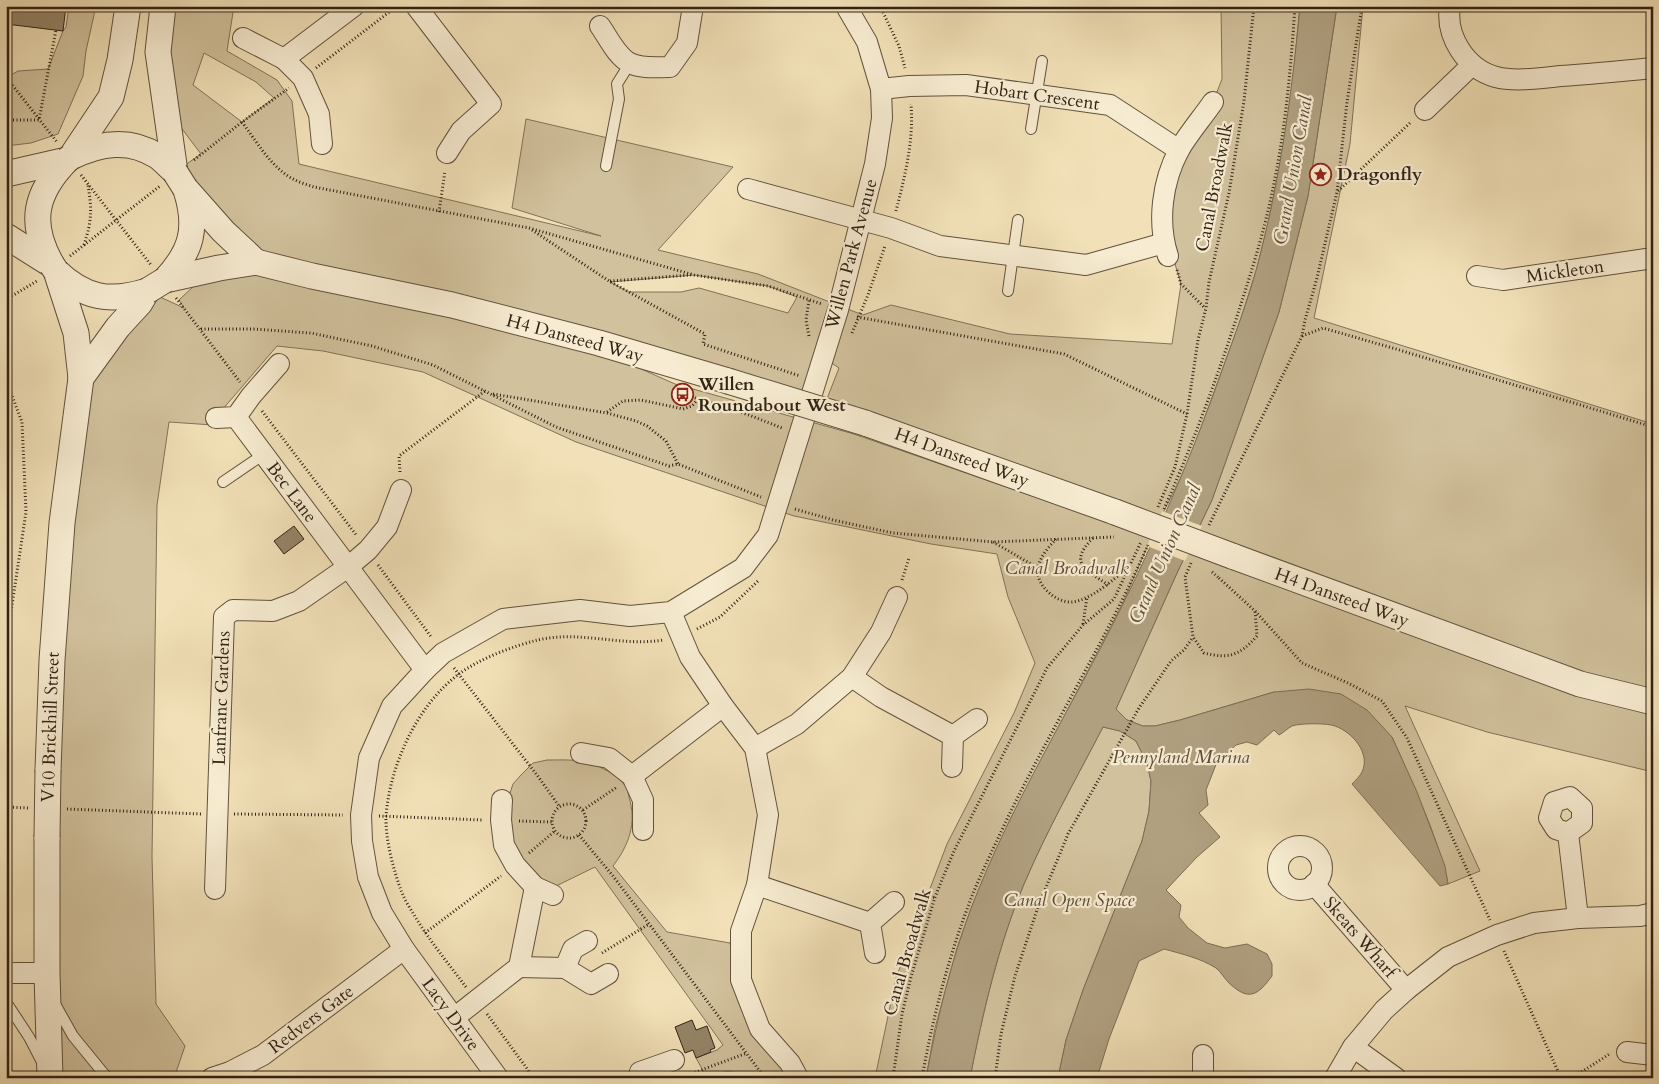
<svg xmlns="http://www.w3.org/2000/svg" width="1659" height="1084" font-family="Cardo,serif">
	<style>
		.green { fill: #d1c19c; stroke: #817258; fill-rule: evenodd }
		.water { fill: #b0a080; stroke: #7d6e55 }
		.pier { fill: #f2e1b8 }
		.building { fill: #958569; stroke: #312214 }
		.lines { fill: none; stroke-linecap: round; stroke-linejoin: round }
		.service-casing { stroke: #61523d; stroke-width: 12 }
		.minor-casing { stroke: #61523d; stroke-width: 22 }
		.tertiary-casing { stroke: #61523d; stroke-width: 27 }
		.path { stroke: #312214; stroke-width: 3; stroke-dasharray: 1 2.5; stroke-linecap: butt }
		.service { stroke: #f7ecd1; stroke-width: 10 }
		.minor { stroke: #f7ecd1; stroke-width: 20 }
		.tertiary { stroke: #f7ecd1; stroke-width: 25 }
		.tertiary-bridge-casing { stroke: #61523d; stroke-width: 27; stroke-linecap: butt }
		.path-bridge { stroke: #312214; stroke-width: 3; stroke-dasharray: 1 2.5; stroke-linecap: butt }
		.tertiary-bridge { stroke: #f7ecd1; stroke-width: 25 }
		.labels { text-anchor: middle; stroke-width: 4.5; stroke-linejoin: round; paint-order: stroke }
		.street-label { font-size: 18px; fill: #312214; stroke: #f7ecd1 }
		.poi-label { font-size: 18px; font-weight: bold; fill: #312214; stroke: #f7ecd1; text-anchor: start }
		.park-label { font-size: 18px; font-style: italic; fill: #594a36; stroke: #f7ecd1 }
		.water-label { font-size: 19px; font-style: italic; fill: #5d4e3a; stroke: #f7ecd1 }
	</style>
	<rect width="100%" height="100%" fill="#f2e1b8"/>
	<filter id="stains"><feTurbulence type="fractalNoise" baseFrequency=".004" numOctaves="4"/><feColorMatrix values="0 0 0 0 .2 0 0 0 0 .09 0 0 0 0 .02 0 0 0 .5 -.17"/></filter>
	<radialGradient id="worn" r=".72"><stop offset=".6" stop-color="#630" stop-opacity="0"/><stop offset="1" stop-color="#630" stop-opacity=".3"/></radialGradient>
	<g class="green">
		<path d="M69 6H96L86 51 83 76 58 134 31 143 6 146V78L18 71 48 69 63 31 66 27Z"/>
		<path d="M163 6H234L227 51 277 80 292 101 299 164 601 236 512 208 526 119 733 167 658 250 758 274 863 315 891 305 1010 334 1172 344 1181 284 1175 264 1168 256V178L1213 102 1222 79 1221 6H1300L1293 79 1284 145 1268 223 1257 268 1240 321 1188 463 1156 527 1121 607 1008 824 972 906 957 948 935 1028 926 1078H875L896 978 947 844 1014 713 1035 663 1008 597 997 554 931 544 794 516 576 442 423 372 323 351 277 346 216 417 213 425 169 422 157 505 152 857 156 1004 185 1046 174 1078H50L48 770 81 378 147 291 184 308 179 300 195 285 253 270 441 312 621 360 675 384 854 434 1032 496 1110 511 823 409 839 368 823 357 807 405 256 262 175 172 201 154 164 105ZM204 53 256 82 274 98 242 122 193 85ZM694 275 768 286 797 297 788 313 699 288 681 292H629L610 282Z"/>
		<path d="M1337 6H1363L1350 144 1314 318 1653 424V772L1487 732 1405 706 1480 871 1448 884C1444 863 1437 845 1430 825 1418 795 1405 766 1392 737L1274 692 1180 720 1155 726H1143L1127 720 1116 709 1177 573 1212 500 1279 312 1308 196Z"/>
		<path d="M1103 727 1120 731 1136 741 1147 763 1151 781 1149 811 1142 841 1083 990 1066 1040 1058 1078H970C983 1012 998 946 1024 884 1047 830 1076 779 1103 727Z"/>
		<path d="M547 760C561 760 576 759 590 763 600 767 617 774 623 783 627 787 628 792 629 797 637 823 629 845 613 866L667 932 730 943 747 1024 761 1039 790 1078H754L729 1071 706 1076 696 1058 717 1050 723 1045 595 867 554 887 540 883 518 863 506 805 513 784 521 775 533 763Z"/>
	</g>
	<path class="water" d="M1300 6H1337L1308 196 1279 312 1212 500 1177 573 1116 709 1127 720 1143 726H1155L1180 720 1274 692 1309 689 1341 694 1367 710 1392 737 1417 792 1436 842 1445 866 1448 884 1440 886 1352 784C1355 781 1360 776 1362 772 1371 753 1352 732 1335 726 1328 723 1300 723 1292 726 1288 728 1283 733 1279 735L1274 730 1257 745 1247 742 1236 745 1217 762 1206 790 1208 805 1199 813 1220 837 1197 857 1166 890 1181 905 1179 917 1188 928 1207 943 1225 948 1247 944 1267 954 1272 964V976C1258 995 1249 1002 1229 983 1224 978 1221 972 1216 968 1200 958 1182 954 1164 949L1139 961 1109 1039 1097 1078H1058L1066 1040 1083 990 1142 841 1149 811 1151 781 1147 763 1136 741 1120 731 1103 727C1076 779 1047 830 1024 884 998 946 983 1012 970 1078H926C937 1019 951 961 972 906 1012 802 1072 707 1121 608 1160 529 1195 448 1224 365 1236 332 1248 300 1257 267 1280 181 1292 94 1300 6Z"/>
	<path class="pier" d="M1162 511 1202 526 1185 561 1147 546Z"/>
	<g class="building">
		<path d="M6 6H66L63 31 6 24Z"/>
		<path d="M294 526 304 539 284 554 274 541Z"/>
		<path d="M692 1020 696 1030 707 1026 715 1048 710 1050 711 1052 696 1058 693 1050 685 1053 675 1027Z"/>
	</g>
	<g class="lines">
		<defs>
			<g id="service">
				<path d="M1031 129 1042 61"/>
				<path d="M606 166 619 99 617 84 630 63"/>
				<path d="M1008 291 1018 220"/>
				<path d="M223 482 264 454"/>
				<path d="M6 1002 29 1037 43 1064"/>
				<path d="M55 1004 73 1036 104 1074 109 1078"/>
			</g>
			<g id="minor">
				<path d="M416 6 491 104 461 131 447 153"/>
				<path d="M1450 6C1445 36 1466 69 1496 77 1514 82 1542 78 1561 76 1591 74 1622 71 1653 68"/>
				<path d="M600 26C608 37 617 57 630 63 641 69 658 67 670 67L687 43 693 6"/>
				<path d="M243 38 284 59 303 78 319 114 322 144"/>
				<path d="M284 59 354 6"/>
				<path d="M881 89 909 86 966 85 1110 105 1179 150"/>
				<path d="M1425 110 1472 65"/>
				<path d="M748 189 891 228 940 246 1086 265 1164 243"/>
				<path d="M1168 256C1157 222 1162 182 1179 150 1188 134 1202 118 1213 102"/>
				<path d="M1477 276 1503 280 1653 258"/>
				<path d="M236 417 425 670"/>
				<path d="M216 418 236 417 251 396 279 364"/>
				<path d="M671 612 690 657 723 706 755 748 768 815 757 885 741 931V980L760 1029 790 1063 798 1078"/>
				<path d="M852 677 881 697 953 736"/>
				<path d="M755 748 797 724 852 677 881 632 897 597"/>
				<path d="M581 753 609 758 632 776 643 800V830"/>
				<path d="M952 767 953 736 977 719"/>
				<path d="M632 776 723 706"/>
				<path d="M502 800 501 820 504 845 515 865 535 887 553 895"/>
				<path d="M1568 833 1556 829 1549 818 1554 802 1570 797 1582 808V823L1568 833 1578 918"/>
				<circle cx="1300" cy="868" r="22"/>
				<path d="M1314 884 1406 990"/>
				<path d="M757 885 870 923"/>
				<path d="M215 889 224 617 233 610 273 611 299 601 348 567 368 550 387 527 401 490"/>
				<path d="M875 953 870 923 894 902"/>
				<path d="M519 967 565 968 591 984 608 974"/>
				<path d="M565 968 573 949 587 941"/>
				<path d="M6 973H47"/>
				<path d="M454 1018 519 967 535 887"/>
				<path d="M1353 1047 1396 1078"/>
				<path d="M1627 1052 1653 1055"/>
				<path d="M1203 1055V1078"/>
				<path d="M212 1078 230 1072 263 1055 404 949"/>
				<path d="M498 1078 404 949 382 913 368 877 362 841 361 815 369 758 392 706 425 670 443 653 503 619 580 610 630 616 671 612 743 568 768 535 838 310 875 164 882 118 881 89 867 42 846 6"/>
				<path d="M639 1078 640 1072 674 1060"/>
				<path d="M1335 1078 1353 1047 1384 1010 1406 990 1448 957 1497 935 1534 923 1578 918 1640 916 1653 913"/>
			</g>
			<g id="tertiary">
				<path d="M163 6 158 52 175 172"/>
				<path d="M71 157 111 97 120 60 128 6"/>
				<path d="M71 157C100 143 129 138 157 156 163 160 169 167 175 172"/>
				<path d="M6 174 67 160"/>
				<path d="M185 188 223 231 256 262"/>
				<path d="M6 236 52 265"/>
				<path d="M52 265C28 223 35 193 67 160"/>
				<path d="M56 271C84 298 110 303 147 291"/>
				<path d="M165 280 219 268 256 262 312 276 452 305 599 343 728 381"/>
				<path d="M165 280C192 251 198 228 186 190"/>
				<path d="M81 378 118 327 140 303 147 291"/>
				<path d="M865 423 1115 512"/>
				<path d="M1232 556 1580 684 1653 702"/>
				<path d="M48 770 52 660 62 523 81 378 76 333 56 271"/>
				<path d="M47 837V973L50 1078"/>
			</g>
		</defs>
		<use href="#service" class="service-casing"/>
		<use href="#minor" class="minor-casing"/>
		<use href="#tertiary" class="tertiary-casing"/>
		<g class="path">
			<path d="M880 6 899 46 905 68"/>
			<path d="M316 68 397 6"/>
			<path d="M6 77 57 142"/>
			<path d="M6 120H39L56 30"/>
			<path d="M242 122C257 142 272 169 295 180 301 183 308 185 314 187L529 228 694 275 768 286 822 304"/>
			<path d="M194 160 242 122 289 88"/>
			<path d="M81 175 151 265"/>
			<path d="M1338 191 1411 122"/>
			<path d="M896 211C905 176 914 140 911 104"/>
			<path d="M439 212 445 171"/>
			<path d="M532 230 609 281 705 334 703 344 800 376"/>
			<path d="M84 245C92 220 92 210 88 185"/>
			<path d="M70 256 160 186"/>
			<path d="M1177 270 1181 284 1205 308"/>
			<path d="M610 281 691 275"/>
			<path d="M6 290 12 296"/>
			<path d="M176 298 240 382"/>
			<path d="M6 305 12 296 37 281"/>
			<path d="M857 317 1064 354 1187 414"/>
			<path d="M201 329H255L311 333 372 346 433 365 556 427 669 466 678 464 761 497"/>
			<path d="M852 333 868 295 885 246"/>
			<path d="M809 336 806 320 809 300"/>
			<path d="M1302 336 1323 328 1396 349 1653 427"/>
			<path d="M6 380 22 422 26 512 6 645"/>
			<path d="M493 394 607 413 636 421 647 426 666 441 678 464"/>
			<path d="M698 399 749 415 782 428"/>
			<path d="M262 411 357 536"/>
			<path d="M607 412 623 401 641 400 683 409 692 406 698 399 678 392"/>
			<path d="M400 472 399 456 485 391"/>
			<path d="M1158 507 1175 467 1187 414 1198 340 1206 308 1209 282 1229 193 1244 101 1254 6"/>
			<path d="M795 509 833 520 893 533 993 542 1114 537"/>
			<path d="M1164 509C1193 443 1218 376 1240 307 1253 267 1266 225 1274 183 1286 125 1291 65 1295 6"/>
			<path d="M1209 525 1302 336 1305 320 1317 278 1337 192 1347 102 1362 6"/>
			<path d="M1093 538C1067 564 1087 570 1108 585"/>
			<path d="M1056 539C1049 547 1040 556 1038 568 1035 585 1056 603 1072 602 1091 600 1113 580 1127 568"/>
			<path d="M993 542 1038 568"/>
			<path d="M1191 563 1185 577 1193 637 1204 653C1229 659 1239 656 1257 636L1255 611"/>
			<path d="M378 565 432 638"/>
			<path d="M1219 578 1255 611 1302 663 1348 683 1382 701 1407 738 1490 920"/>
			<path d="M902 580 909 558"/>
			<path d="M1083 624 1087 597"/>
			<path d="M697 629 720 617 758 581"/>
			<path d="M454 668 537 775 559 806"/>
			<circle cx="569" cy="821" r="17"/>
			<path d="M6 807 28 808"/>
			<path d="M67 809 201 814"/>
			<path d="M583 810 617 787"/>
			<path d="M234 814 343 815"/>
			<path d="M379 816 483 820"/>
			<path d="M519 821 552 822"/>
			<path d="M579 835 613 876 765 1078"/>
			<path d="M529 853 555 831"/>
			<path d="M912 900 935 897"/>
			<path d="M425 933 501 876"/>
			<path d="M1504 951 1561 1078"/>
			<path d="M602 953 649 924"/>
			<path d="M466 987C448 963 428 939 413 913 409 907 405 900 402 893 394 872 385 839 386 816 390 765 417 705 459 674 479 659 513 646 538 640 579 630 622 647 663 640"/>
			<path d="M487 1014 528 1070 532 1078"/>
			<path d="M685 1076 747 1053"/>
			<path d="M893 1078 902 1014 911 977 935 897 954 851 1047 668 1083 625 1114 599 1141 542"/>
			<path d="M922 1078C933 1016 949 955 972 896 983 869 996 843 1008 817 1053 725 1107 638 1148 545"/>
			<path d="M995 1078 1001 1034 1015 976 1038 907 1068 834 1139 708 1171 661 1184 650 1193 637"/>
			<path d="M1565 1078 1583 1071 1611 1053"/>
		</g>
		<use href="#service" class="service"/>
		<use href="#minor" class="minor"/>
		<use href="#tertiary" class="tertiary"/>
		<defs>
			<g id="tertiary-bridge">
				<path d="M67 160 71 157"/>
				<path d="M175 172 185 188"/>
				<path d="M52 265 56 271"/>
				<path d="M147 291 165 280"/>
				<path d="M728 381 865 423"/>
				<path d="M1115 512 1232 556"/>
				<path d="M47 837 48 770"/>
			</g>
		</defs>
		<use href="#tertiary-bridge" class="tertiary-bridge-casing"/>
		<path class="path-bridge" d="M1212 572 1219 578"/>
		<use href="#tertiary-bridge" class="tertiary-bridge"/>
	</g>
	<defs>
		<symbol id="sight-ring" viewBox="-11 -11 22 22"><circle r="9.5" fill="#f7ecd1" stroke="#8f2418" stroke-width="1.5"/><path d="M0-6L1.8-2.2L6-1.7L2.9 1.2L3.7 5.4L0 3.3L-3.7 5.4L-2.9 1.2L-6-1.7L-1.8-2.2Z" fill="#8f2418"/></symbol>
		<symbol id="bus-ring" viewBox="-11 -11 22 22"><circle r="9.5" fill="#f7ecd1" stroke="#8f2418" stroke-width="1.5"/><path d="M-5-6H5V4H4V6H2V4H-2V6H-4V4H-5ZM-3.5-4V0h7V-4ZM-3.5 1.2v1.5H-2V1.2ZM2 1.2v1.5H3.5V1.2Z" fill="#8f2418"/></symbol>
	</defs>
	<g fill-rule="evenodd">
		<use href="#sight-ring" x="1308" y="162" width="25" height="25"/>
		<use href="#bus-ring" x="670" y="382" width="25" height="25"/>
	</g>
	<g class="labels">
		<g class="street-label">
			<text transform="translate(1037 95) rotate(8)" y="6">Hobart Crescent</text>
			<text transform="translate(1214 187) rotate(-79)" y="6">Canal Broadwalk</text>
			<text transform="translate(851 254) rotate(-75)" y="6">Willen Park Avenue</text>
			<text transform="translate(1565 271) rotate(-8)" y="6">Mickleton</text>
			<text transform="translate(575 338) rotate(15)" y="6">H4 Dansteed Way</text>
			<text transform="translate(962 457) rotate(20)" y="6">H4 Dansteed Way</text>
			<text transform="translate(292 492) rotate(53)" y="6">Bec Lane</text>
			<text transform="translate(1342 597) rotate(20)" y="6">H4 Dansteed Way</text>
			<text transform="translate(221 698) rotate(-88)" y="6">Lanfranc Gardens</text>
			<text transform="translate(50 727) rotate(-88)" y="6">V10 Brickhill Street</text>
			<text transform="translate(1360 937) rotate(49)" y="6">Skeats Wharf</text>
			<text transform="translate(907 952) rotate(-74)" y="6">Canal Broadwalk</text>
			<text transform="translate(451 1014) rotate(54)" y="6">Lacy Drive</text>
			<text transform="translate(311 1019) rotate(-37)" y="6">Redvers Gate</text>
		</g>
		<g class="poi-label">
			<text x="1337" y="180">Dragonfly</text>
			<text x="698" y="390">Willen<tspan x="698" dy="21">Roundabout West</tspan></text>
		</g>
		<g class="park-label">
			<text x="1067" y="574">Canal Broadwalk</text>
			<text x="1069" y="906">Canal Open Space</text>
		</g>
		<g class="water-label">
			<text transform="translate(1292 170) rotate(-80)" y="7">Grand Union Canal</text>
			<text transform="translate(1164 553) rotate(-66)" y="7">Grand Union Canal</text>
			<text x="1181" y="763">Pennyland Marina</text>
		</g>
	</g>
	<rect width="1659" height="1084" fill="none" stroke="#f2e1b8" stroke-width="25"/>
	<rect x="8" y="8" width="1644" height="1069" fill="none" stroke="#312214" stroke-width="2.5"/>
	<rect x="12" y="12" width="1634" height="1059" fill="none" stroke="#312214"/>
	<rect width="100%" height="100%" filter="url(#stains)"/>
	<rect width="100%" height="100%" fill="url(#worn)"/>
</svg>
